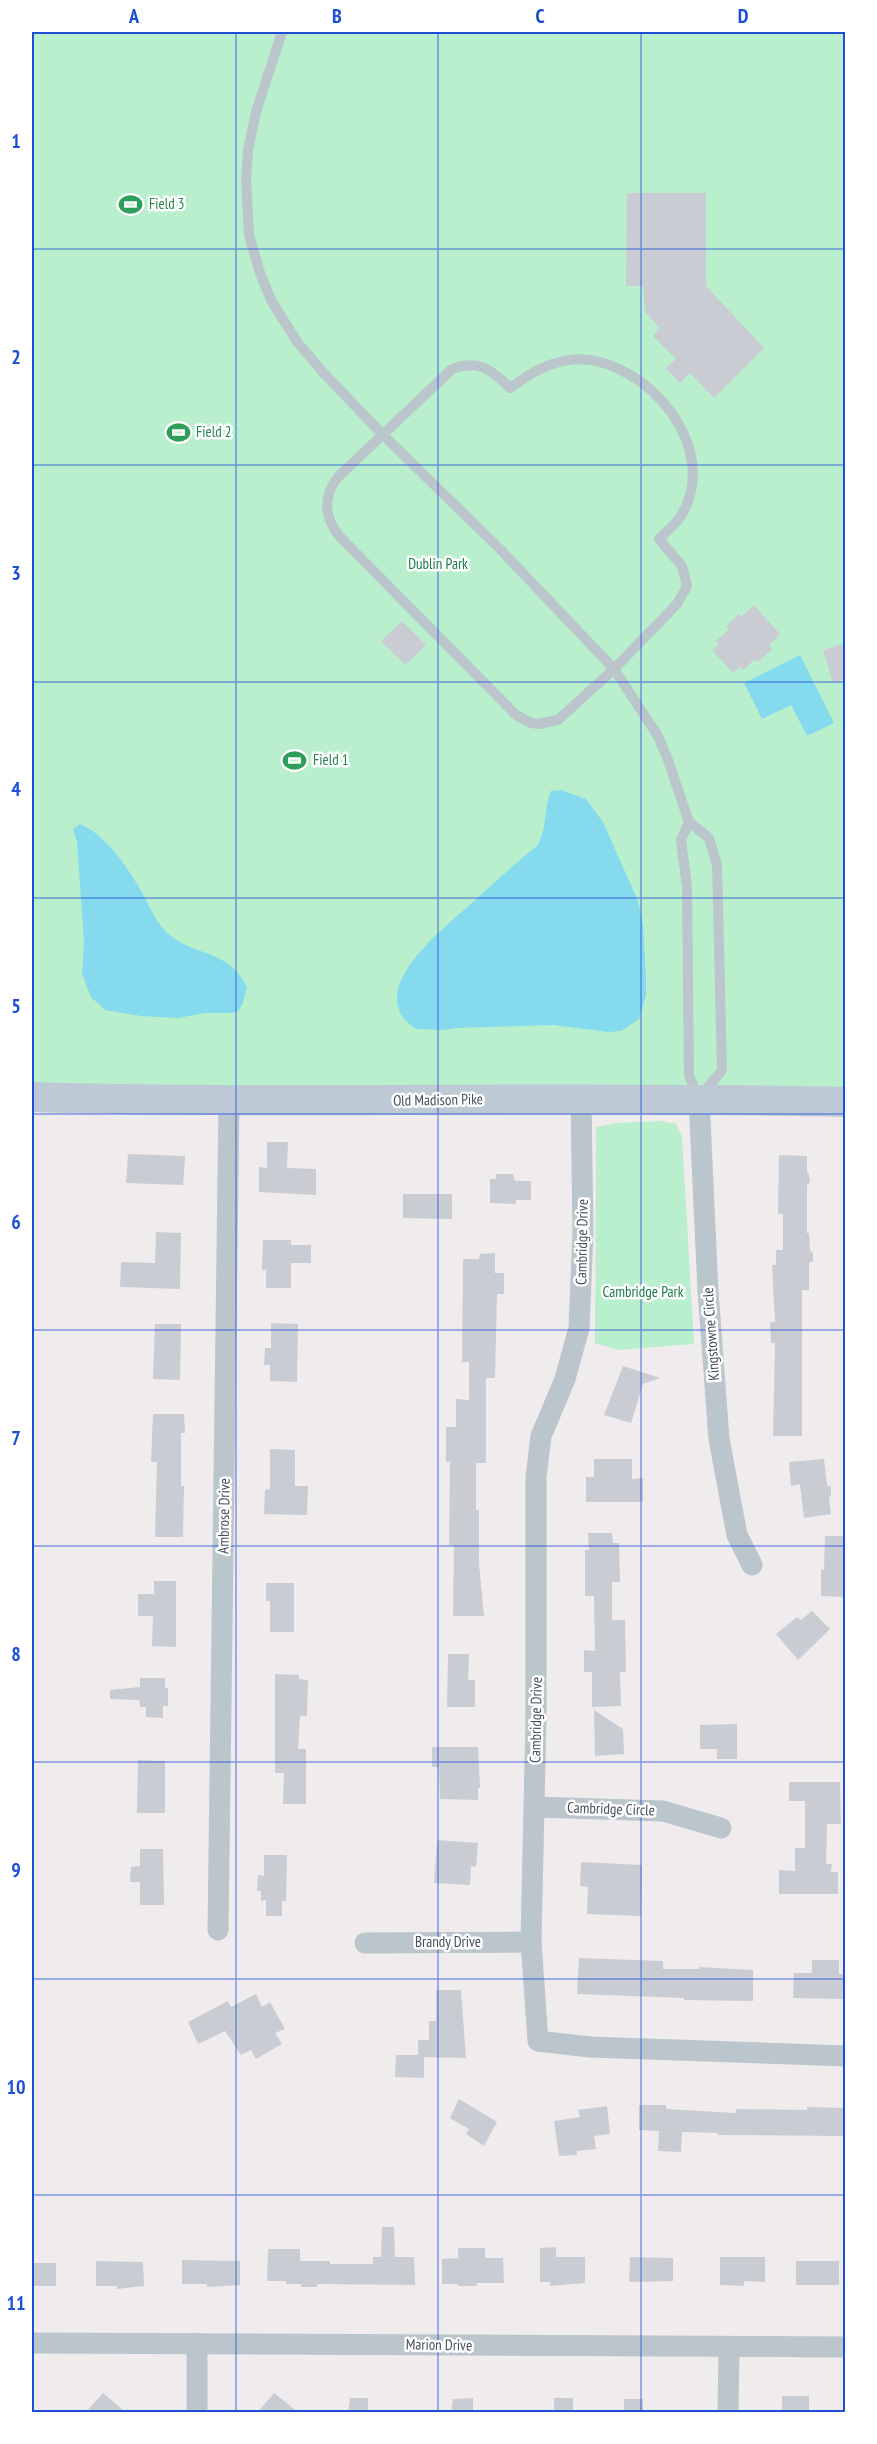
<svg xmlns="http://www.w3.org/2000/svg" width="877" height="2444" font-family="'PT Sans Narrow',sans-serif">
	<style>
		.green { fill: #b9efcc }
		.water { fill: #85dbed }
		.building { fill: #c9ccd2 }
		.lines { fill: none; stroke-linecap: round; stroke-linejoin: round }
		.lane { stroke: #bac5cc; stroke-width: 10 }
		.street { stroke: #bac5cc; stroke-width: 21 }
		.secondary { stroke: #bdc9d4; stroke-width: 30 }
		.grid { fill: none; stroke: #1d4ed8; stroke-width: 1.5; stroke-opacity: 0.55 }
		.labels { text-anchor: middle; stroke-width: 5; stroke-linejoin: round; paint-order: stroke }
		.leisure-label { font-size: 15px; fill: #27864d; stroke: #fff; text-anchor: start }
		.park-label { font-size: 15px; fill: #157c45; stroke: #fff }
		.street-label { font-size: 15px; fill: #45515a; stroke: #fff }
		.neatline { fill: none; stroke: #1d4ed8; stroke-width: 2 }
		.grid-label { font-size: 20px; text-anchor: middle; font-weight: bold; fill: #1d4ed8 }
	</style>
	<rect width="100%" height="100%" fill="#f0eced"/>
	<g class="green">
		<path d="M32 32H845V1096L150 1091 32 1082V725L34 610 32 585Z"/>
		<path d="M662 1121 676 1124 682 1136 694 1344 618 1350 595 1343 596 1127 615 1123Z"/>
	</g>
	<g class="water">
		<path d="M800 655 834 723 807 736 791 705 762 719 744 683Z"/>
		<path d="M561 790 586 799 603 822 638 901 643 925 646 977V995L639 1019 621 1031 609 1032 553 1025 458 1028 442 1030 416 1029C411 1025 405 1021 402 1016 378 977 449 924 473 902 494 883 515 863 537 846 548 828 543 810 551 791Z"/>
		<path d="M80 824C104 834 124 862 137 884 147 900 153 918 166 932 193 957 231 949 247 988L242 1005 238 1011 232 1013H205L178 1018 141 1016 105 1010 91 997 82 974 84 941 77 842 73 829Z"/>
	</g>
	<g class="building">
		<path d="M627 193H706V286L764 348 714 398 690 373 680 383 666 368 676 359 653 336 660 328 645 312 643 286H626Z"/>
		<path d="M754 605 780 634 769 645 772 649 758 662 755 659 743 670 740 667 733 673 712 650 719 644 716 641 729 629 726 626 739 614 741 617Z"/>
		<path d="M402 621 426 645 405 665 381 641Z"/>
		<path d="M846 643V679L833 683 823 650Z"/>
		<path d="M267 1142H288L287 1168 316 1169V1195L259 1192V1167L267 1168Z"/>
		<path d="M128 1154 185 1156 183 1185 126 1183Z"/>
		<path d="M779 1155 807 1156V1171L809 1175 810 1182 807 1185V1233H809L810 1250 813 1253V1261L809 1263V1290H802V1436H773L775 1343H771L770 1322H775L772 1265H776V1250H783V1214H778Z"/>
		<path d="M496 1174H513L515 1181H531V1200H516V1204L490 1203V1179H496Z"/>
		<path d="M403 1194H452V1219L403 1218Z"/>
		<path d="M156 1232 181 1233 180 1289 120 1287 121 1262 155 1263Z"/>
		<path d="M263 1240H291V1245H311V1263H291V1288H266V1270H262Z"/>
		<path d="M495 1253V1273H504V1294H497L495 1378H486V1463H476V1510H479V1564L484 1616H453L454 1545H449L450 1462H446V1427H456V1399L469 1400V1362H462L463 1259H479L480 1254Z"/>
		<path d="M271 1323 298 1324 297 1382 270 1381V1365H264L265 1348H271Z"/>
		<path d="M155 1324H181L180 1380 153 1379Z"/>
		<path d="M623 1366 660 1378 643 1384 631 1423 604 1415Z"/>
		<path d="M153 1414H184L185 1433H181V1486H184L183 1537H155L157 1462H151Z"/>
		<path d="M270 1449 295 1450V1486H308L307 1515 264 1514 265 1490 270 1489Z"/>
		<path d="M594 1459H632V1479L643 1478V1502H586V1477H594Z"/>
		<path d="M824 1459 827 1485 831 1487V1495L829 1498 831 1514 804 1518 800 1484 791 1486 789 1462Z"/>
		<path d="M588 1533H612L613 1543H619L620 1582H612V1620H625L626 1672H620L621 1706 592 1707V1672H584V1650L595 1651 594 1596H585V1550H589Z"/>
		<path d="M825 1536H846V1597L821 1596V1569L824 1570Z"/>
		<path d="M154 1581H176V1647L152 1646 153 1616H138V1594H154Z"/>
		<path d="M266 1583H294V1632H270V1601H266Z"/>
		<path d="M812 1611 830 1629 798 1660 776 1634 797 1617 801 1620Z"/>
		<path d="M448 1654H469L468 1680H475V1707H447Z"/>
		<path d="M275 1674 299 1675V1679L308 1680 307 1716H300L298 1749H306V1804H283L284 1773H275Z"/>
		<path d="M140 1678H165V1688H168V1706H163V1718L146 1717V1707H140L139 1700 110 1699V1690L140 1687Z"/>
		<path d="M594 1710 623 1729 624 1754 595 1756Z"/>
		<path d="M737 1724V1759H717V1749H700V1725Z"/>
		<path d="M432 1747H478L480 1788H478V1800L440 1799 439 1767H432Z"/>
		<path d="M138 1760 165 1761V1813H137Z"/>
		<path d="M789 1782H840L841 1824H827L826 1864H832L831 1872H838V1894H779V1870L795 1871V1848H805V1801H789Z"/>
		<path d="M437 1840 478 1843 476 1867 471 1866 470 1885 434 1883Z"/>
		<path d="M140 1849H163L164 1905H140V1882H130L131 1867 140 1866Z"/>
		<path d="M264 1855H287L286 1901H282V1916H266V1900L261 1901V1891H257L258 1875 264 1876Z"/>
		<path d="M581 1862 642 1865 641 1916 587 1914 588 1887 580 1886Z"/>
		<path d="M579 1958 663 1961V1969H699V1967L753 1970V2001L684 2000V1998L577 1994Z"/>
		<path d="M812 1960H839V1974H846V1999L793 1998 794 1973H812Z"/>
		<path d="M436 1990H461L466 2058 424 2057V2078L395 2077 396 2055H418V2040H429V2021H436Z"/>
		<path d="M256 1994 262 2007 270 2002 285 2029 275 2033 282 2044 256 2059 251 2050 241 2055 225 2031 198 2044 188 2022 228 2001 231 2007Z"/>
		<path d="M459 2099 497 2122 484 2146 466 2134 469 2129 450 2118Z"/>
		<path d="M639 2105H666V2109L736 2113V2109L807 2110V2107L846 2108V2136L718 2135V2133L682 2132 681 2152 658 2151 659 2131 639 2130Z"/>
		<path d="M607 2106 610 2134 594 2136 596 2149 577 2151V2155L559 2156 554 2121 580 2117 578 2110Z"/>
		<path d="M382 2227H394L395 2257H414L415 2285 317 2284V2287H301V2284H286V2281H267L268 2249H300V2261H330V2264H373V2257H381Z"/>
		<path d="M556 2247V2257H585V2283L550 2286V2282H540V2248Z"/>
		<path d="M458 2248H485V2258H503L504 2283H477V2286H458V2284H442V2259L458 2258Z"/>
		<path d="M630 2257 673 2258V2281L629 2282Z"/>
		<path d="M720 2257H765V2282L744 2281V2286L720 2285Z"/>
		<path d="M182 2260 240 2261V2285L207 2287V2284H182Z"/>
		<path d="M96 2261 143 2262 144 2286 117 2289V2286H96Z"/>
		<rect x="796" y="2261" width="43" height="24"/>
		<rect x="32" y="2263" width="24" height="23"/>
		<path d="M103 2393 125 2412H86Z"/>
		<path d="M274 2393 298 2412H258Z"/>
		<rect x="782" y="2396" width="27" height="16"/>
		<path d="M350 2398H368V2412H348Z"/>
		<path d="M473 2398V2412H451L453 2399Z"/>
		<rect x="554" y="2398" width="19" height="14"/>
		<rect x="624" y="2399" width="19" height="13"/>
	</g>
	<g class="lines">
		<g class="lane">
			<path d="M282 32 256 112 248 150 246 179 249 235 260 273 272 302 298 343 321 370 382 434 499 548 614 669 658 736 668 760 689 822 709 838 717 865 722 1070 699 1098 689 1076 687 887 681 840 689 822"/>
			<path d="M578 359C648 360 722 448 681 516 675 525 666 532 659 539L682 566 687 586 677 604 614 669 558 720 539 724 531 723 516 715 340 537C324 517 322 498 338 477L452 369C480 359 491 370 510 388 532 372 550 361 578 359Z"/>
		</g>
		<g class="street">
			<path d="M581 1098 583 1232 579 1328 565 1379 541 1436 536 1477V1716L531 1942 538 2041 590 2047 846 2056"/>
			<path d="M699 1098 708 1291 719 1439 737 1535 752 1565"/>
			<path d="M534 1807 663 1811 721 1828"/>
			<path d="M218 1930 229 1101"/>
			<path d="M365 1943 531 1942"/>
			<path d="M32 2343 846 2347"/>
			<path d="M197 2343V2412"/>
			<path d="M728 2412 729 2348"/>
		</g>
		<path class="secondary" d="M32 1097C303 1105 574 1095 846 1102"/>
	</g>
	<path class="grid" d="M236 32V2412M438 32V2412M641 32V2412M32 249H846M32 465H846M32 682H846M32 898H846M32 1114H846M32 1330H846M32 1546H846M32 1762H846M32 1979H846M32 2195H846"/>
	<defs>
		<symbol id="stadium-bare" viewBox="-9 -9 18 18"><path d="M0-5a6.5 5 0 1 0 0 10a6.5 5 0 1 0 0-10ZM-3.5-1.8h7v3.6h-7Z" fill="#2e9e5b" stroke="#fff" stroke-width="2.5" paint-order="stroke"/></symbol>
	</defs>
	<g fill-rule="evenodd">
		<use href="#stadium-bare" x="114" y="188" width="33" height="33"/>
		<use href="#stadium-bare" x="162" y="416" width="33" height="33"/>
		<use href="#stadium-bare" x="278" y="744" width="33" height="33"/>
	</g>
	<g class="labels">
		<g class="leisure-label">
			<text x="149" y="209">Field 3</text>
			<text x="196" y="437">Field 2</text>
			<text x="313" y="765">Field 1</text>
		</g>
		<g class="park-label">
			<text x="438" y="569">Dublin Park</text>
			<text x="643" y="1297">Cambridge Park</text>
		</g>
		<g class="street-label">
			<text transform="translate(438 1100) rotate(-1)" y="5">Old Madison Pike</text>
			<text transform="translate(582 1242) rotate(-89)" y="5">Cambridge Drive</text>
			<text transform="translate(711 1334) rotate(-94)" y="5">Kingstowne Circle</text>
			<text transform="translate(224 1516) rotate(-89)" y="5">Ambrose Drive</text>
			<text transform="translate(536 1720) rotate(-89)" y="5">Cambridge Drive</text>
			<text transform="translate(611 1809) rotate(2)" y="5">Cambridge Circle</text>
			<text x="448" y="1947">Brandy Drive</text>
			<text transform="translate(439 2345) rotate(1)" y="5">Marion Drive</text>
		</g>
	</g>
	<rect width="877" height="2444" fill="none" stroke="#ffffff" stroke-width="66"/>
	<rect x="33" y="33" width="811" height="2378" class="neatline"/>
	<g class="grid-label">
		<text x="134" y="23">A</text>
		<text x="337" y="23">B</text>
		<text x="540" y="23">C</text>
		<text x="743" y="23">D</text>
		<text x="16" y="148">1</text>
		<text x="16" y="364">2</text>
		<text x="16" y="580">3</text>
		<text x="16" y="796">4</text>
		<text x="16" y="1013">5</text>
		<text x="16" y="1229">6</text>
		<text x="16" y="1445">7</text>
		<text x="16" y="1661">8</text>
		<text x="16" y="1877">9</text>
		<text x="16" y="2094">10</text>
		<text x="16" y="2310">11</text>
	</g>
</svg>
